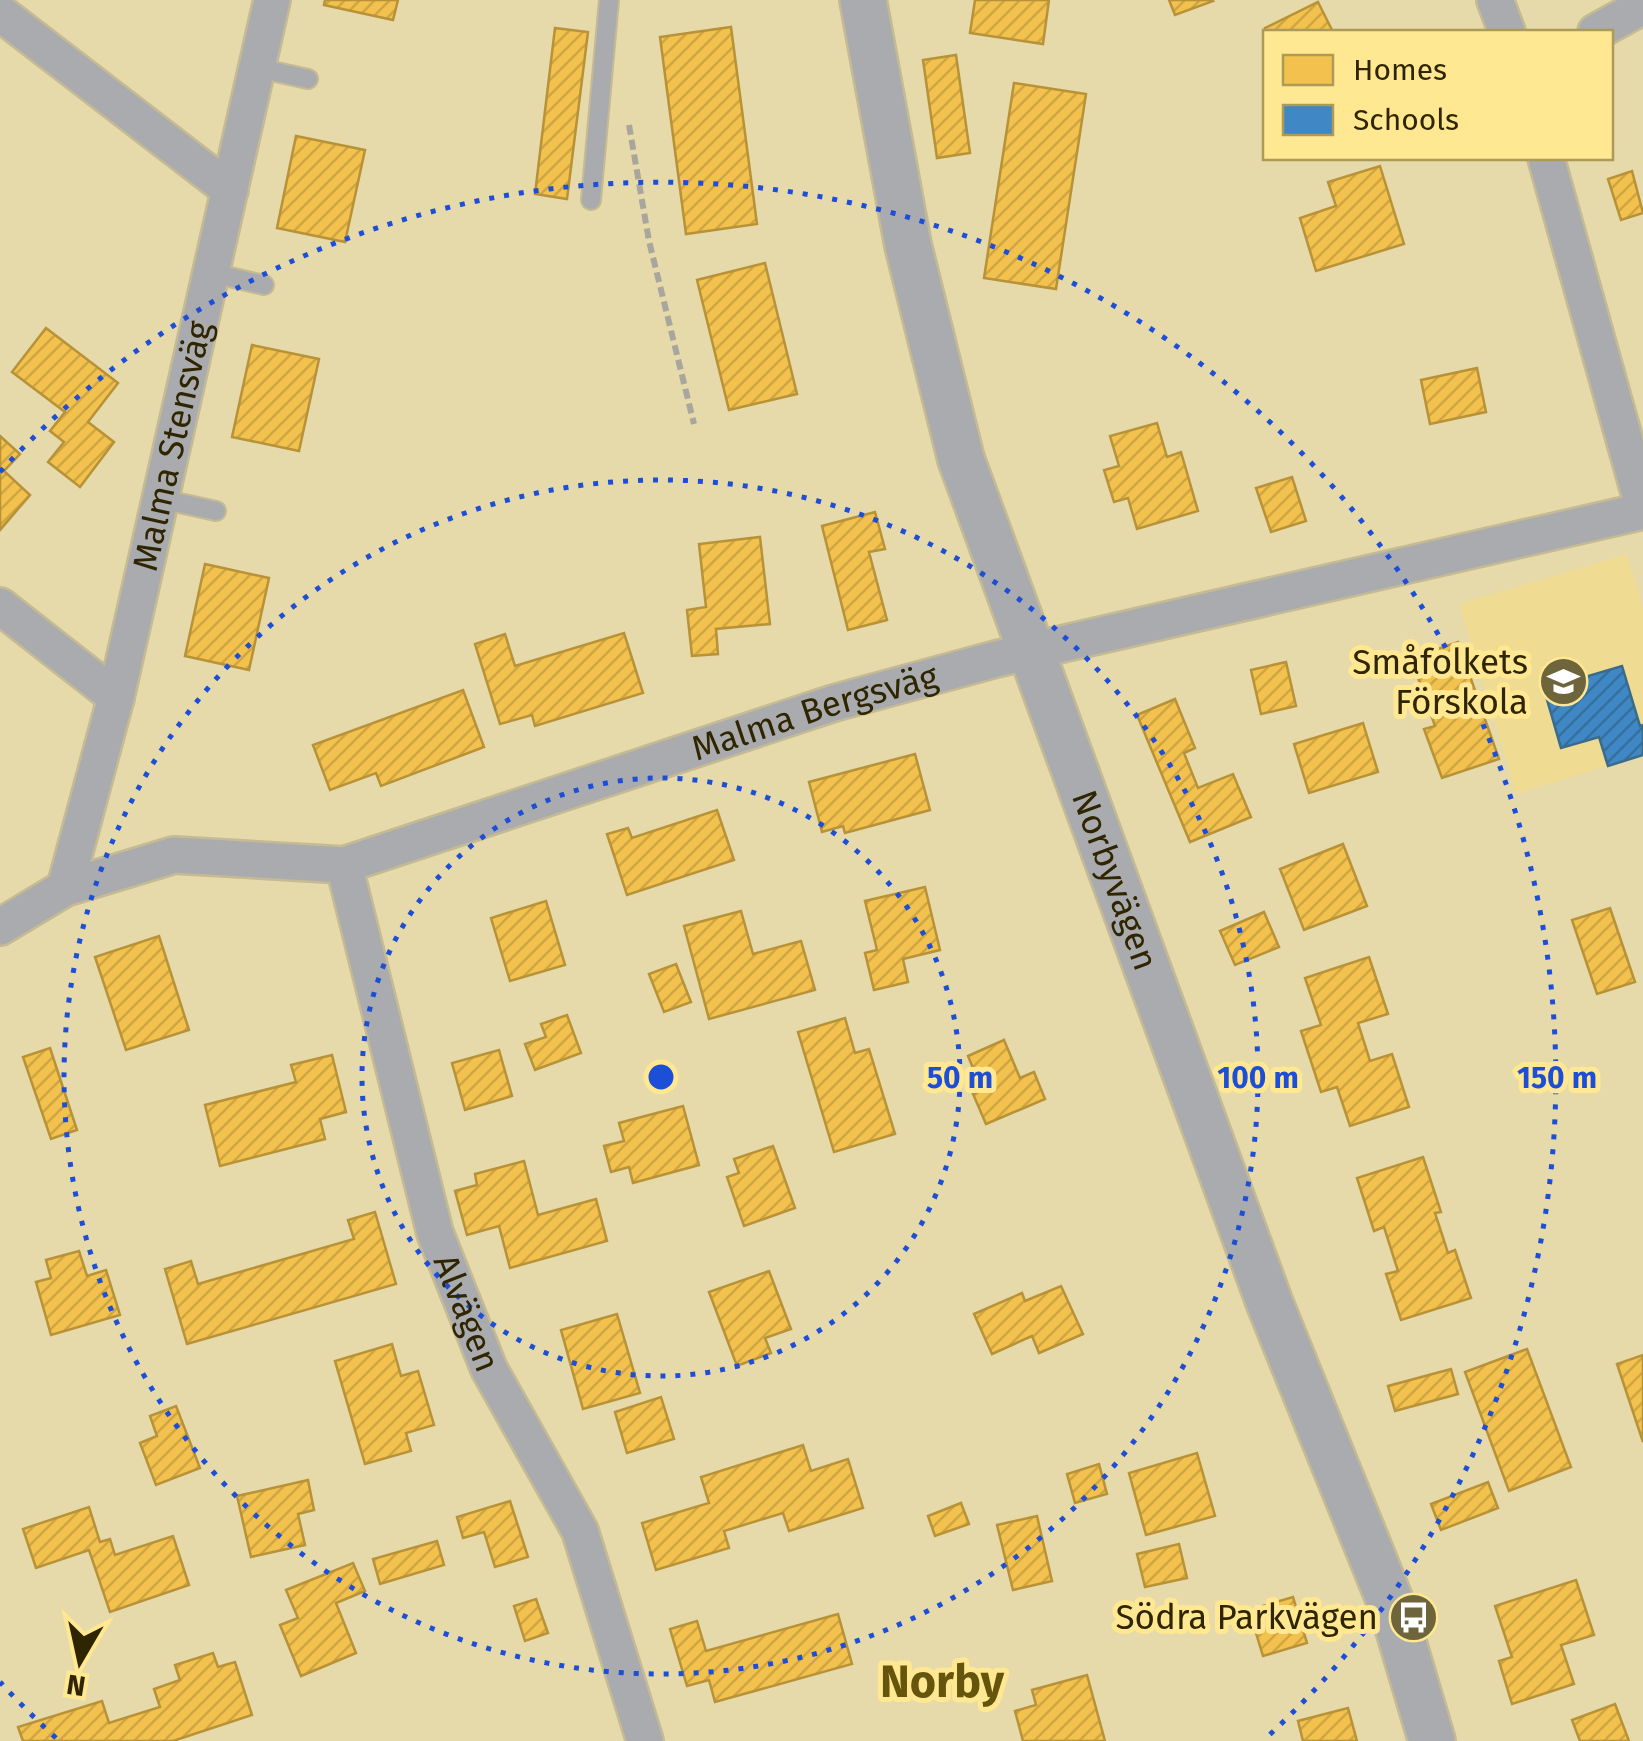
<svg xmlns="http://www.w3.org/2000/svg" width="1643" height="1741" font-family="'Fira Sans',sans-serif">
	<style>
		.built { fill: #efdb91 }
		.homes { fill: url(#homes-hatch); stroke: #b89237; stroke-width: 2.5 }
		.schools { fill: url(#schools-hatch); stroke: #3a6b8a; stroke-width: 2.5 }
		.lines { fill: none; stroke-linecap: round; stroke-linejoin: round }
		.service-casing { stroke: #c4ba94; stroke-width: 22 }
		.minor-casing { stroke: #c4ba94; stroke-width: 40 }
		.tertiary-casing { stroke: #c4ba94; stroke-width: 50 }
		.path { stroke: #a9a69d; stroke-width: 6; stroke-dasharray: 10 5; stroke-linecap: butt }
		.service { stroke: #aaabae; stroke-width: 18 }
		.minor { stroke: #aaabae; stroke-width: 35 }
		.tertiary { stroke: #aaabae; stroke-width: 45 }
		.ring { fill: none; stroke: #1d4ed8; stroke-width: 5; stroke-dasharray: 5 10 }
		.labels { text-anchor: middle; stroke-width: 10; stroke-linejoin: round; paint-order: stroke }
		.street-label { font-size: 35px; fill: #2f2601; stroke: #ffe891 }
		.poi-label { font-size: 35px; fill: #2f2601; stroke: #ffe891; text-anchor: end }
		.district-label { font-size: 45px; font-weight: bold; fill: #65550c; stroke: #ffe891 }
		.centre { fill: #1d4ed8; stroke: #ffe891; stroke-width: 5 }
		.ring-label { font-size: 30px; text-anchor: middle; font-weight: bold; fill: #1d4ed8; stroke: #ffe891; stroke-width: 10; stroke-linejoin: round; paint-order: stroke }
	</style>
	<defs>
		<pattern id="homes-hatch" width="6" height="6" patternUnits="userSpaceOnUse" patternTransform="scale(2.5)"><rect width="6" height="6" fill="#f2c14e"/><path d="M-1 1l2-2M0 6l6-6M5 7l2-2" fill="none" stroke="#d0a642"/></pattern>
		<pattern id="schools-hatch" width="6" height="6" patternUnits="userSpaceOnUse" patternTransform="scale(2.5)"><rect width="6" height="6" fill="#3f88c5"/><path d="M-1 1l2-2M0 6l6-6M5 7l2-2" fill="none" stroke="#356f9e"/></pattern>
	</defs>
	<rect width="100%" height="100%" fill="#e6d9aa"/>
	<path class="built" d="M1627 554 1643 608V755L1516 794 1459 604Z"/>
	<g class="homes">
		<path d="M325 0H398L393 20 324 5Z"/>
		<path d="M975 0H1049L1043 44 970 33Z"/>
		<path d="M1169 0H1212L1213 1 1175 15Z"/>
		<path d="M1318 2 1333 32H1267L1265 28Z"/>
		<path d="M731 27 757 224 686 234 660 37Z"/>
		<path d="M555 28 588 32 567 199 535 194Z"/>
		<path d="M956 55 970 153 937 158 923 60Z"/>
		<path d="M1014 83 1086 94 1056 289 984 278Z"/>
		<path d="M296 136 365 150 345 242 277 228Z"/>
		<path d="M1380 166 1404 244 1316 271 1300 218 1336 206 1328 182Z"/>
		<path d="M1632 171 1643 213 1621 220 1608 179Z"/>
		<path d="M765 263 797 394 729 410 697 280Z"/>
		<path d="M46 328 118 383 88 422 114 442 80 487 48 462 64 442 50 431 65 412 12 372Z"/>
		<path d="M252 345 319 359 299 451 232 437Z"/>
		<path d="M1477 368 1486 412 1430 424 1421 380Z"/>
		<path d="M1157 423 1167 457 1181 452 1198 511 1137 529 1128 498 1114 502 1104 470 1119 466 1110 436Z"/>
		<path d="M0 436 20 454 4 471 30 495 0 530Z"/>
		<path d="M1292 477 1306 521 1271 532 1256 488Z"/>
		<path d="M875 512 885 549 869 552 887 620 848 630 822 526Z"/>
		<path d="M760 537 770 624 716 629 718 654 692 656 687 610 706 607 699 544Z"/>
		<path d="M205 564 269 578 249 670 185 656Z"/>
		<path d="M624 633 643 693 535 726 532 715 500 724 475 644 505 634 515 666Z"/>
		<path d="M1458 642 1499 759 1442 778 1424 729 1435 726 1411 658Z"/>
		<path d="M1286 662 1296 706 1261 714 1251 670Z"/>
		<path d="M463 690 484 747 381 786 376 773 330 790 313 745Z"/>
		<path d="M1175 699 1195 748 1184 753 1198 788 1233 774 1251 817 1190 842 1137 715Z"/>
		<path d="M1363 723 1378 772 1309 793 1294 744Z"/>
		<path d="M915 754 930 810 845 833 843 826 822 832 809 782Z"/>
		<path d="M717 810 734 860 627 895 607 834 628 828 632 838Z"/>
		<path d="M1343 844 1367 906 1304 930 1280 869Z"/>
		<path d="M925 887 940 950 903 959 908 982 874 990 865 953 877 950 865 901Z"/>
		<path d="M546 901 565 965 510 981 491 918Z"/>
		<path d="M1610 908 1635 982 1597 994 1572 920Z"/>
		<path d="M741 911 753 954 801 941 815 990 709 1019 684 926Z"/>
		<path d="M1264 912 1279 947 1235 965 1220 931Z"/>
		<path d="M159 936 189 1030 126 1050 95 957Z"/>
		<path d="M1369 957 1388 1014 1358 1023 1370 1061 1392 1054 1409 1107 1350 1126 1337 1087 1321 1092 1301 1031 1321 1025 1305 978Z"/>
		<path d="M676 964 691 1002 664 1012 649 974Z"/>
		<path d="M567 1015 581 1053 535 1070 525 1044 546 1037 541 1024Z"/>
		<path d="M845 1018 855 1053 869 1049 895 1134 834 1152 798 1032Z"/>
		<path d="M1004 1040 1020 1078 1034 1072 1045 1099 986 1124 973 1094 982 1090 968 1056Z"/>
		<path d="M50 1048 77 1130 51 1139 23 1057Z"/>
		<path d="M499 1050 512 1096 465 1110 452 1063Z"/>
		<path d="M332 1055 346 1112 320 1119 325 1139 220 1166 205 1105 296 1082 291 1065Z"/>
		<path d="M683 1106 699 1165 633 1183 629 1167 611 1172 604 1146 624 1141 619 1123Z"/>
		<path d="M773 1146 795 1208 744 1226 727 1177 739 1173 734 1159Z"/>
		<path d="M1423 1157 1441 1212 1435 1213 1448 1253 1455 1250 1471 1298 1401 1320 1386 1274 1398 1271 1384 1227 1374 1231 1357 1178Z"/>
		<path d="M524 1161 538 1215 596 1199 607 1241 510 1268 499 1226 467 1235 455 1191 477 1185 475 1174Z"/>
		<path d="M375 1212 396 1284 187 1344 165 1269 191 1261 198 1284 354 1239 348 1220Z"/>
		<path d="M79 1251 87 1276 106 1270 120 1315 51 1335 36 1282 51 1278 46 1260Z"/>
		<path d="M769 1271 791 1329 765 1338 771 1353 737 1366 709 1292Z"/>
		<path d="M1061 1286 1083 1334 1039 1353 1032 1336 992 1354 974 1314 1022 1293 1025 1301Z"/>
		<path d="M617 1314 640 1393 583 1409 561 1330Z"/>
		<path d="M392 1344 401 1376 418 1371 434 1425 406 1433 411 1451 365 1464 335 1361Z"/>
		<path d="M1527 1349 1571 1467 1509 1491 1465 1372Z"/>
		<path d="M1643 1355V1442L1617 1364Z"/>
		<path d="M1451 1369 1458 1394 1395 1411 1388 1386Z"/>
		<path d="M661 1397 674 1439 627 1453 615 1412Z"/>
		<path d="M176 1406 200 1468 156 1485 140 1443 157 1436 150 1416Z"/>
		<path d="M803 1445 811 1471 848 1459 863 1508 789 1531 783 1513 724 1531 729 1548 656 1570 642 1523 709 1503 701 1477Z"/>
		<path d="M1197 1453 1215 1516 1146 1535 1129 1473Z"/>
		<path d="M1099 1464 1107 1494 1075 1503 1067 1474Z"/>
		<path d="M308 1480 314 1510 298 1514 305 1545 251 1557 237 1496Z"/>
		<path d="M1488 1482 1498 1508 1441 1530 1431 1504Z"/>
		<path d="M510 1501 528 1557 495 1567 484 1532 463 1538 457 1517Z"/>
		<path d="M961 1503 969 1524 935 1536 928 1516Z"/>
		<path d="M89 1507 100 1542 110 1539 115 1555 173 1536 189 1585 110 1612 89 1550 36 1568 23 1529Z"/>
		<path d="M1037 1516 1052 1581 1013 1590 997 1525Z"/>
		<path d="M437 1541 444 1565 380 1584 373 1559Z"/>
		<path d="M1179 1544 1187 1578 1145 1587 1137 1554Z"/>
		<path d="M353 1563 365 1591 336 1603 356 1653 301 1676 280 1625 298 1618 286 1590Z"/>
		<path d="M1576 1580 1594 1635 1561 1645 1574 1684 1512 1704 1499 1661 1512 1657 1495 1606Z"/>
		<path d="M1293 1597 1307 1643 1263 1656 1249 1610Z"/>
		<path d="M536 1599 548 1633 525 1641 514 1606Z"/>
		<path d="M838 1614 852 1664 715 1702 709 1680 687 1686 670 1629 697 1621 706 1651Z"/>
		<path d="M213 1653 218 1667 235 1662 252 1715 173 1741H23L18 1727 102 1701 109 1723 160 1707 154 1689 180 1680 175 1665Z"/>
		<path d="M1087 1675 1105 1741H1023L1015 1711 1036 1705 1032 1690Z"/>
		<path d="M1615 1704 1629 1741H1580L1572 1720Z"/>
		<path d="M1348 1708 1357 1741H1303L1298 1721Z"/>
	</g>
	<path class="schools" d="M1622 666 1640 726 1643 725V755L1608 766 1599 737 1561 748 1544 689Z"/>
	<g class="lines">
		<defs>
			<g id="service">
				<path d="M258 68 308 79"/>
				<path d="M591 200 609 0"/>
				<path d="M212 273 264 285"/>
				<path d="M161 499 216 511"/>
			</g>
			<g id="minor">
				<path d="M1495 0 1507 32"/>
				<path d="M0 13 230 190"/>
				<path d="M1596 32 1643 6"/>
				<path d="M1546 158 1643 506"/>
				<path d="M0 606 116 697"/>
				<path id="s1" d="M344 865 435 1233 489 1369 580 1531 645 1741"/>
				<path id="s2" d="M65 888 116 697 272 0"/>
				<path id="s3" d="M0 927 65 888 174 855 344 865 834 703 996 659 1643 511"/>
			</g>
			<g id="tertiary">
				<path id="s4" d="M863 0 908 245 961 459 1270 1304 1392 1606 1432 1741"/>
			</g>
		</defs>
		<use href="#service" class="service-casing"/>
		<use href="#minor" class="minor-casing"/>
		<use href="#tertiary" class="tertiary-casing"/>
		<path class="path" d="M629 125 649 241 694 424"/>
		<use href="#service" class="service"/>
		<use href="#minor" class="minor"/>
		<use href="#tertiary" class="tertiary"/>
	</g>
	<g class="ring">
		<circle cx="661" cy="1077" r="299"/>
		<circle cx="661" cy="1077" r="597"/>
		<path d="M56 1738A896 896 0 0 1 0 1682M0 472A896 896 0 1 1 1266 1738"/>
	</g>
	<defs>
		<symbol id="school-disc" viewBox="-11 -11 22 22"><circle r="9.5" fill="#6f653c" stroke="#ffe891"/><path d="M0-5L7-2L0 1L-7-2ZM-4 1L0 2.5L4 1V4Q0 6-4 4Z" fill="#fff"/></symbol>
		<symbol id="bus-disc" viewBox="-11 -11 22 22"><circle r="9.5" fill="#6f653c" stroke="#ffe891"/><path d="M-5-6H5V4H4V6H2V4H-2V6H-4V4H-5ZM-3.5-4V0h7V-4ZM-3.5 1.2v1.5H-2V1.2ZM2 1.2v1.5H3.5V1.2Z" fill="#fff"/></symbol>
	</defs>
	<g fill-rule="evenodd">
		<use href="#school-disc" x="1536" y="654" width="55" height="55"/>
		<use href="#bus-disc" x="1386" y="1590" width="55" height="55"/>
	</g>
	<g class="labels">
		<g class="street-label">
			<text dy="12" stroke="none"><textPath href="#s2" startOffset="455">Malma Stensväg</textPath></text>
			<text dy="12" stroke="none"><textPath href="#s3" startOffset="855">Malma Bergsväg</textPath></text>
			<text dy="12" stroke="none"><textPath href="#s4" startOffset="918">Norbyvägen</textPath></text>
			<text dy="12" stroke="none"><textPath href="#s1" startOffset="465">Alvägen</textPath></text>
		</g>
		<g class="poi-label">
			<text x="1528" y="674">Småfolkets<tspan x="1528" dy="40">Förskola</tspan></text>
			<text x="1378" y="1629">Södra Parkvägen</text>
		</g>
		<g class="district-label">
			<text x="942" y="1697">Norby</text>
		</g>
	</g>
	<circle cx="661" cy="1077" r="15" class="centre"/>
	<g class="ring-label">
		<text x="960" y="1088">50 m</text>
		<text x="1258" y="1088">100 m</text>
		<text x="1557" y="1088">150 m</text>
	</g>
	<rect x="1263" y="30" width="350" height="130" fill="#ffe891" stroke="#ac9a57" stroke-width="2.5"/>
	<rect x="1283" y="55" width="50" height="30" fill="#f2c14e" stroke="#ac9a57" stroke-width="2.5"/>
	<text x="1353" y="80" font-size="30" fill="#2f2601">Homes</text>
	<rect x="1283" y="105" width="50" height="30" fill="#3f88c5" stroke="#ac9a57" stroke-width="2.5"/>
	<text x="1353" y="130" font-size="30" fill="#2f2601">Schools</text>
	<g transform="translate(80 1661) rotate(189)" stroke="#ffe891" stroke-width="8" paint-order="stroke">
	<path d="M0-8L18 38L0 25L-18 38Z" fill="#2f2601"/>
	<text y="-15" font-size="28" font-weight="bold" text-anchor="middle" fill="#2f2601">N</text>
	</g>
</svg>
